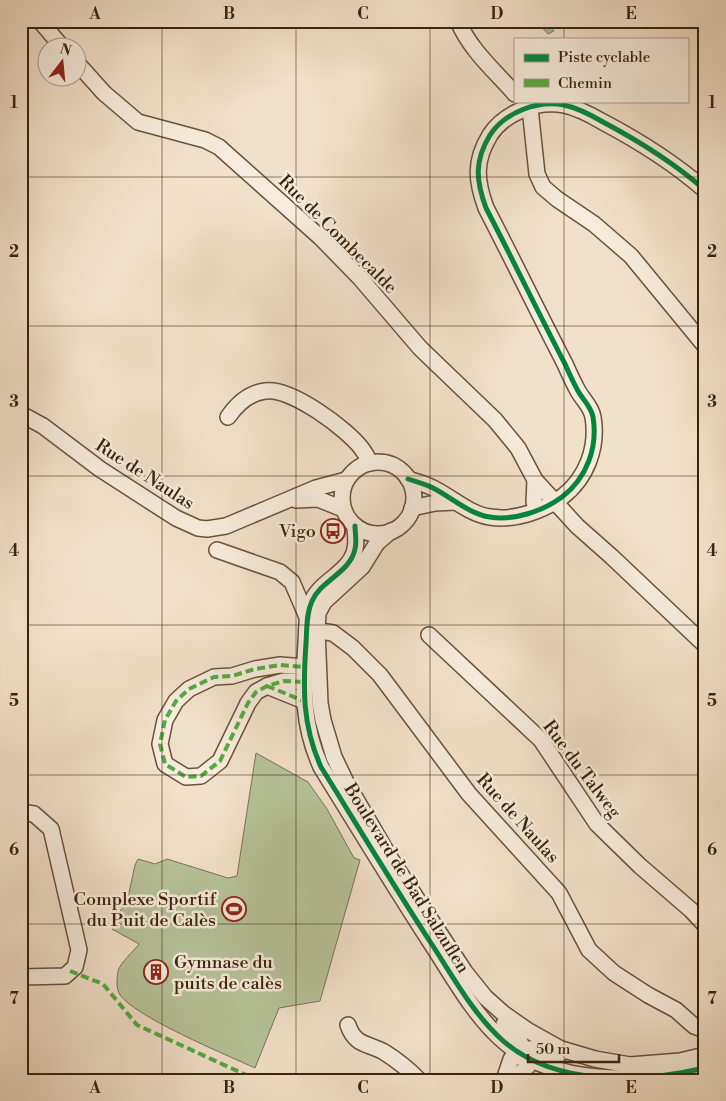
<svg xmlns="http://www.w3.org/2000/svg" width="726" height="1101" font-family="'Libre Bodoni',serif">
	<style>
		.green { fill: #b7c399; stroke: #797450 }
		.water { fill: #9cbcbb; stroke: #757f73 }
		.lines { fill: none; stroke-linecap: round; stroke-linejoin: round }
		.minor-casing { stroke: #695338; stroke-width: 18 }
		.minor { stroke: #f7ecdd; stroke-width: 15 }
		.quiet { stroke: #55aa41; stroke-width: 4; stroke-dasharray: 8 4; stroke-linecap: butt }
		.cycleway-casing { stroke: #f7ecdd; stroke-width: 8 }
		.cycleway { stroke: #00873e; stroke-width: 5 }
		.grid { fill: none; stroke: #3b2408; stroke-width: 1; stroke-opacity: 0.55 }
		.labels { text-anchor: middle; stroke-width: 5; stroke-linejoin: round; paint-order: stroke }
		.street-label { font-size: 18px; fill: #3b2408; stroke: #f7ecdd }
		.poi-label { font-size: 18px; fill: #3b2408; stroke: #f7ecdd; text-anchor: end }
		.neatline { fill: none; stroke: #3b2408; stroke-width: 2 }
		.grid-label { font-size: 16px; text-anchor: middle; font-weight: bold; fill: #3b2408 }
	</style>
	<rect width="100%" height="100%" fill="#f2e1ca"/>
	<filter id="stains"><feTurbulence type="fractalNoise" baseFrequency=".004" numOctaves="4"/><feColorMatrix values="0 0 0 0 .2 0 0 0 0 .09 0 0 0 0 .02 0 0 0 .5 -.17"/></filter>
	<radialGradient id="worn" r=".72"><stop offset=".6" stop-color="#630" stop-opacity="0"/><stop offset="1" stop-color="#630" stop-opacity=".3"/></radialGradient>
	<path class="green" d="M256 753 308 782 327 809 354 858 360 860 320 1001 279 1008 255 1068C229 1056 130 1015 119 993 116 987 117 977 118 971 120 963 134 951 139 944L112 929 117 915 127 902 135 865 138 859 155 864 167 859 228 878 237 876Z"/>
	<path class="water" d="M536 21H545L554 31 548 34Z"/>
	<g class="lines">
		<defs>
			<g id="minor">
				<path d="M40 21 63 48"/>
				<path d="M458 21C470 50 495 71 515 94"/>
				<path d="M78 64 104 93 138 122 205 140 219 147 321 238 360 278 420 348 495 420 518 448 535 480"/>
				<path d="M530 108 537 174 543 187 557 199 594 224 631 256 705 346"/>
				<path d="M21 414 43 426 100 469 176 518 198 528 207 529 226 526 316 488 346 480"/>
				<path d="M228 417C237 404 249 393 265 391 291 387 347 429 362 449 365 453 368 458 370 463"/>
				<circle cx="378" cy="498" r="36"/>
				<path d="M408 479C417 482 426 484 433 488 451 497 469 514 490 517 514 521 543 511 562 497 587 478 598 447 593 417 591 406 583 400 578 391 573 382 569 373 565 364 538 312 513 260 486 208 476 181 474 161 490 135 505 112 538 100 564 105 578 108 591 115 603 122 639 141 674 163 705 190"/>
				<path d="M296 500 318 499 343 509"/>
				<path d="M534 502 535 480 577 526 612 557 705 645"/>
				<path d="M412 508 435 503 456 502"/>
				<path d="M355 526C355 533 357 542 355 549 350 573 321 580 312 601 306 614 307 629 306 643 303 688 302 725 321 767 357 825 392 883 429 940 451 973 471 1011 500 1038 552 1087 640 1083 705 1068"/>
				<path d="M391 531 377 543 362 567 324 602 318 613 317 630 320 703 323 720 334 757 346 782 392 861 465 972 485 997 504 1014 527 1030 561 1049 595 1059 630 1065 680 1061 705 1055"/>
				<path d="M217 550 280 572 292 582 307 617"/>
				<path d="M307 629 333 633 353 648 380 675 469 794 559 893 589 950 614 973 648 995 676 1010 694 1026 705 1030"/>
				<path d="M429 635 541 740 597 824 640 866 691 910 705 925"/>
				<path d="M303 682 284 681 267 686 256 692 248 703 220 761 201 776 186 777 165 764 160 744 165 720 176 701 189 689 214 677 232 676 255 669 280 665 304 667"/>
				<path d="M267 686 304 701"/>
				<path d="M21 812 34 814 51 829 79 950 75 967 65 976 21 977"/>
				<path d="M504 1024 517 1034 522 1047V1055L528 1066 513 1080"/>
				<path d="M348 1025C355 1046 368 1043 384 1052 397 1060 408 1069 419 1080"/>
				<path d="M504 1080 511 1059 522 1055 529 1049 539 1048 558 1056"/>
			</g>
		</defs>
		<use href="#minor" class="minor-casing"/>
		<use href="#minor" class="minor"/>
		<g class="quiet">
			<path d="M303 682 284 681 267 686 256 692 248 703 220 761 201 776 186 777 165 764 160 744 165 720 176 701 189 689 214 677 232 676 255 669 280 665 304 667"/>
			<path d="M267 686 304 701"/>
			<path d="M70 971 103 984 137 1025 257 1080"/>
		</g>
		<defs>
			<g id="cycleway">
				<path d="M408 479C417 482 426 484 433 488 451 497 469 514 490 517 514 521 543 511 562 497 587 478 598 447 593 417 591 406 583 400 578 391 573 382 569 373 565 364 538 312 513 260 486 208 476 181 474 161 490 135 505 112 538 100 564 105 578 108 591 115 603 122 639 141 674 163 705 190"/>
				<path d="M355 526C355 533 357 542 355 549 350 573 321 580 312 601 306 614 307 629 306 643 303 688 302 725 321 767 357 825 392 883 429 940 451 973 471 1011 500 1038 552 1087 640 1083 705 1068"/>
			</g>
		</defs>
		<use href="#cycleway" class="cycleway-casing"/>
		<use href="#cycleway" class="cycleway"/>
	</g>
	<path class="grid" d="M162 21V1080M296 21V1080M430 21V1080M564 21V39M564 101V1080M21 177H705M21 326H705M21 476H705M21 625H705M21 775H705M21 924H705"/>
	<defs>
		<symbol id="bus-ring" viewBox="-11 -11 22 22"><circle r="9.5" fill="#f7ecdd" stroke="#8f2418" stroke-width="1.5"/><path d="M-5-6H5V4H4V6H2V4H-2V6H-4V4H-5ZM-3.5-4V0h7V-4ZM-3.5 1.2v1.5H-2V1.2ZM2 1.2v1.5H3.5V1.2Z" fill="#8f2418"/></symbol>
		<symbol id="stadium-ring" viewBox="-11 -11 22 22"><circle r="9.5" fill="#f7ecdd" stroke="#8f2418" stroke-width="1.5"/><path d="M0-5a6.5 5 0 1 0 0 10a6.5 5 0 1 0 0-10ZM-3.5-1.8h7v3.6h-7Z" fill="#8f2418"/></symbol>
		<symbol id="building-ring" viewBox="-11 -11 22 22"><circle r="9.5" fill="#f7ecdd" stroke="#8f2418" stroke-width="1.5"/><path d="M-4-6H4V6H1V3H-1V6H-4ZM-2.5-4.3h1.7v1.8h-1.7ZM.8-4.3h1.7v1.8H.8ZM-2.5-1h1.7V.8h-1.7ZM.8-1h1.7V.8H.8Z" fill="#8f2418"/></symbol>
	</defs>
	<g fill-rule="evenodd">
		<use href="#bus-ring" x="319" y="517" width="28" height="28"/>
		<use href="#stadium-ring" x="220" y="895" width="28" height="28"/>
		<use href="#building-ring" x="142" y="958" width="28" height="28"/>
	</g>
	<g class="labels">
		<g class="street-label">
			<text transform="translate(338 234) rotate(45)" y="6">Rue de Combecalde</text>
			<text transform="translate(145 474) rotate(33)" y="6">Rue de Naulas</text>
			<text transform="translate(582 769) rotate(53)" y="6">Rue du Talweg</text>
			<text transform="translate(518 818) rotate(48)" y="6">Rue de Naulas</text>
			<text transform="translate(407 878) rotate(58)" y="6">Boulevard de Bad Salzuflen</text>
		</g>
		<g class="poi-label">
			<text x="316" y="537">Vigo</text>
			<text x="216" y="905">Complexe Sportif<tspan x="216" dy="21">du Puit de Calès</tspan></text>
			<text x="174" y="968" text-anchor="start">Gymnase du<tspan x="174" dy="21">puits de calès</tspan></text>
		</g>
	</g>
	<rect width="726" height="1101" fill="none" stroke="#f2e1ca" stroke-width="55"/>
	<rect x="514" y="38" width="175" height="65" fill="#f7ecdd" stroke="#ac9c88"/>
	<rect x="524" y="54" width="25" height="8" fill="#00873e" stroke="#ac9c88"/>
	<text x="558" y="62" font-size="15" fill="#3b2408">Piste cyclable</text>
	<rect x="524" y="79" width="25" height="8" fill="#55aa41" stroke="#ac9c88"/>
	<text x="558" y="88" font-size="15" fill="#3b2408">Chemin</text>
	<g transform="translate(62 62) rotate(16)"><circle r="24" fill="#f7ecdd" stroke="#ac9c88"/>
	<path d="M0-4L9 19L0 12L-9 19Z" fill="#8f2418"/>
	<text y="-8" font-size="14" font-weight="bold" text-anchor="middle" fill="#3b2408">N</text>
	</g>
	<path d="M528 1054v8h91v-8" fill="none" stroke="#3b2408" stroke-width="2.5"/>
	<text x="536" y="1054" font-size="15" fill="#3b2408" stroke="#f7ecdd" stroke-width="4" paint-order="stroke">50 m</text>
	<rect x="28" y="28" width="670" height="1046" class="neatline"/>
	<g class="grid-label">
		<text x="95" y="19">A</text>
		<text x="229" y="19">B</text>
		<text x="363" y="19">C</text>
		<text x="497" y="19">D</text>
		<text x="631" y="19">E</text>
		<text x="14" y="108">1</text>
		<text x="712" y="108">1</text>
		<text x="14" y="257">2</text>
		<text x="712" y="257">2</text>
		<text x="14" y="407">3</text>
		<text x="712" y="407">3</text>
		<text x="14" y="556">4</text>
		<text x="712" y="556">4</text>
		<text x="14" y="706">5</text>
		<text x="712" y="706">5</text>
		<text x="14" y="855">6</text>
		<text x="712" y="855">6</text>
		<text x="14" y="1004">7</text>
		<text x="712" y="1004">7</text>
		<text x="95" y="1093">A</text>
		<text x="229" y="1093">B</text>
		<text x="363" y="1093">C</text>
		<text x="497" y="1093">D</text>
		<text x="631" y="1093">E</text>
	</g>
	<rect width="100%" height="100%" filter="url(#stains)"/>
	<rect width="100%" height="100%" fill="url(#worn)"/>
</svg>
